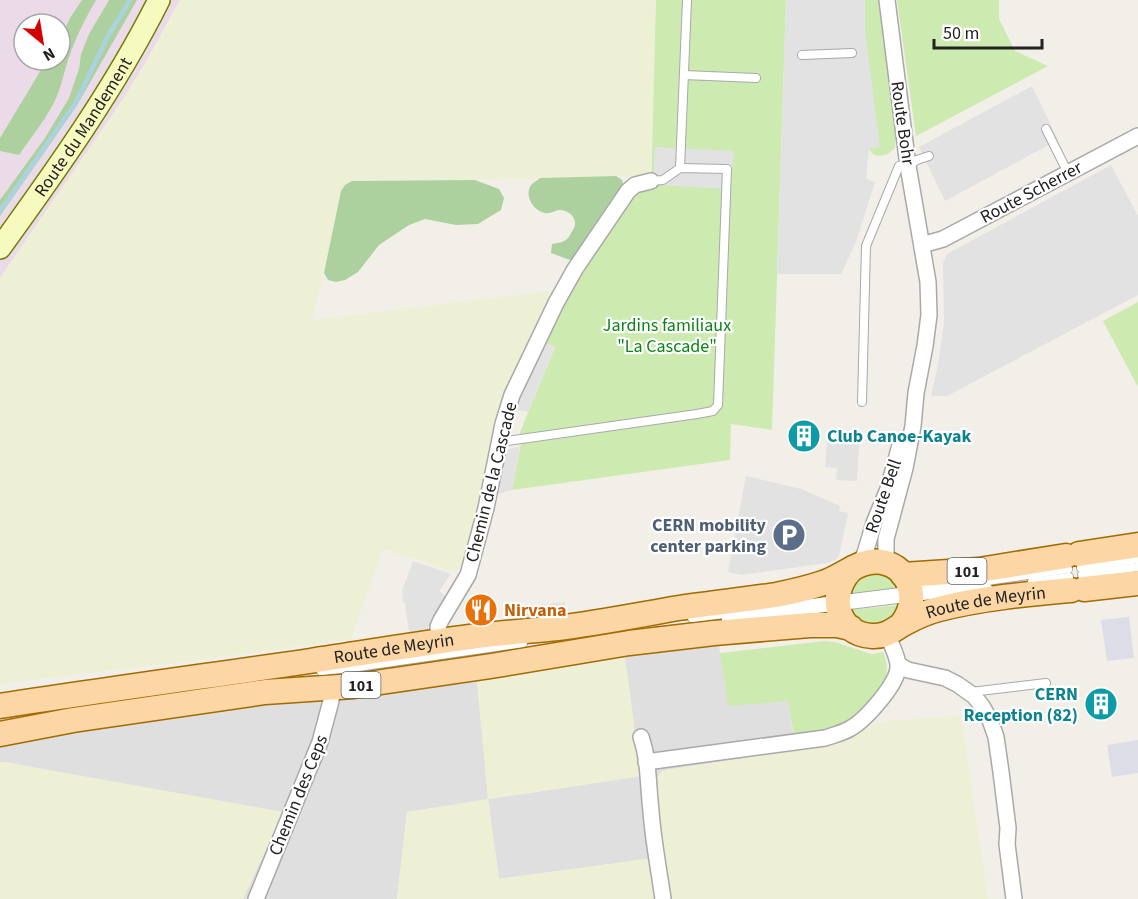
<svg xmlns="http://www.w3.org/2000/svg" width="1138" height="899" font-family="'Source Sans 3',sans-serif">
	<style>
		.residential { fill: #e0dfdf }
		.industrial { fill: #ebdbe8; fill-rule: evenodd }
		.farmland { fill: #eef0d5 }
		.grass { fill: #cdebb0 }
		.forest { fill: #add19e }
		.parking { fill: #e2e2e2 }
		.plaza { fill: #dddde8 }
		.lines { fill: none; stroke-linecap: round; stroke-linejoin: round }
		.stream { stroke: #aad3df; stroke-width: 4.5 }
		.lane-casing { stroke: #a9a9a9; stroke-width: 10 }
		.street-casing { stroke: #a9a9a9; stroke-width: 18 }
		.secondary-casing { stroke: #707d05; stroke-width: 24 }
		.primary-casing { stroke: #a06b00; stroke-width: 27 }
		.lane { stroke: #fff; stroke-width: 8 }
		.street { stroke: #fff; stroke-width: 15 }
		.secondary { stroke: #f7fabf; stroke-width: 21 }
		.primary { stroke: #fcd6a4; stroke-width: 24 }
		.labels { text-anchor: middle; stroke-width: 4.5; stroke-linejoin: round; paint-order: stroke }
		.shield { fill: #fff; stroke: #646464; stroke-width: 1.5 }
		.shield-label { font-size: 16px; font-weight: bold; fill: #222 }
		.street-label { font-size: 18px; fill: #222; stroke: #fff }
		.park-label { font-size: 18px; fill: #0c8416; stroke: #fff }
		.culture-label { font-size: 18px; font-weight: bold; fill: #0d838f; stroke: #fff; text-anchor: start }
		.service-label { font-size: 18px; font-weight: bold; fill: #4e5e75; stroke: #fff; text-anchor: end }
		.food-label { font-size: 18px; font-weight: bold; fill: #c56008; stroke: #fff; text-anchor: start }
	</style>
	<rect width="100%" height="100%" fill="#f2efe9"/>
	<path class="residential" d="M719 645 720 653 788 701 796 750 666 770 661 772 663 857 499 879 488 800 407 812 397 899H243L283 812 0 762V748L63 733 262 704 477 682 489 799 641 776 624 654 692 646Z"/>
	<path class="industrial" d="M0 0H180L146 62 122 101 0 278ZM24 24H60V60H24Z"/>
	<g class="farmland">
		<path d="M180 0H656L651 175 475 180 352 181 341 191 324 273 312 320 558 290 520 364 473 535 463 563 458 569 451 571 383 549 351 639 207 659 0 684V278L122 101 146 62Z"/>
		<path d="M625 658 641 776 488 799 499 879 653 858 658 899H397L407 812 488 799 477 682Z"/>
		<path d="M961 716 988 899H669L654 798 657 778 661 772 666 770 839 744 852 738 873 725 886 721Z"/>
		<path d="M0 762H5L283 812 243 899H0Z"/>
	</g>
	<g class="grass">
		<path d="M656 0H786L772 430 731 424 730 460 512 490 521 443 520 432 555 347 542 343 570 287 635 189 651 188Z"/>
		<path d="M865 0H878L896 132 895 148C887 156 874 161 869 148L879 147 865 33Z"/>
		<path d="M897 0H999V19L1015 51 1048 66 916 136Z"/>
		<path d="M1138 302V387L1103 321Z"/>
		<path d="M878 572C888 576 893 579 899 588L848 595 860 576Z"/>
		<path d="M901 605 892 619 876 626 860 622 850 610Z"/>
		<path d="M825 641 835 642 868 653 873 654 883 652C886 659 888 667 886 675 882 695 855 721 836 727 822 732 808 733 794 735L788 701 728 706 720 653Z"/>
	</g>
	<g class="forest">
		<path d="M82 0H96C85 19 75 39 68 60 64 72 62 84 57 96 48 117 32 136 19 155L0 151V138L47 60H60V39L70 18Z"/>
		<path d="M109 0H137L76 107 0 216V200L45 138 69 98 79 69 81 54 89 34Z"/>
		<path d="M616 176 622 180 624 187 575 258 570 260 551 253 552 244C561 243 568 241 571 233 573 230 575 227 575 224 576 216 566 209 559 210 554 211 550 214 545 213 533 211 523 194 532 184 534 182 538 180 540 178Z"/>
		<path d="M475 180 499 189 504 198 501 210 478 224 456 225 425 219 409 225 379 245 358 272 345 280 336 282 328 280 324 273 341 191 345 185 352 181Z"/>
	</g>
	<g class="parking">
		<path d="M786 0H865V33L880 147 869 148 866 179 875 182 856 242 841 274H777Z"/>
		<path d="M1032 86 1058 140 945 201 919 147Z"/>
		<path d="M655 147 734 151 730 189 653 185Z"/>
		<path d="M1111 165 1138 216V295L947 396H931L937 370 944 323 943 263 947 254Z"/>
		<path d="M542 343 555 346 528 412 513 409Z"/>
		<path d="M827 442 859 444 857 481 836 480 837 468 825 467Z"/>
		<path d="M520 446 512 490 495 495 503 451Z"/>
		<path d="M746 476 801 489 840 506 839 511 848 513 839 556 835 560 827 563 741 575 728 572Z"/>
		<path d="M413 561 451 574 439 591 448 598 427 630 409 632 405 602H403L402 591Z"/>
		<path d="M565 602 566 614 511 620 509 608Z"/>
	</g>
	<g class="plaza">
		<path d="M1129 617 1134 658 1107 661 1101 620Z"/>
		<path d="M1138 740V773L1112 777 1107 745Z"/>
	</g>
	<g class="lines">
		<path class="stream" d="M0 211 75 104 108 36 130 0"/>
		<defs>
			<g id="lane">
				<path d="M802 55 852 53"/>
				<path d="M684 75 756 78"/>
				<path d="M1046 129 1068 173"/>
				<path d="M909 165 917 160 929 156"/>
				<path d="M680 168 687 0"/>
				<path d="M862 402 866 246 899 166"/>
				<path d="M500 442 697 414 713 411 718 405 727 169 680 168 663 180 651 181"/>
				<path d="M1081 568 1138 559"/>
				<path d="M1082 575 1138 567"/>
				<path d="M1032 582 1069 577"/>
				<path d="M692 618 980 582 1068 569"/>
				<path d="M726 620 988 588"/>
				<path d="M321 671 351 668 523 643"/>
				<path d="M971 692 1046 683"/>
			</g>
			<g id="street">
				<path d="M887 0 908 166 928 282 929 315 925 346 916 393 913 426 905 468 886 539V555L889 565"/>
				<path d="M922 245 943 239 1138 136"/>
				<path d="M859 565 865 553 874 523 888 489 900 445"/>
				<path d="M439 642 438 627 441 620 468 575 486 508 503 424 512 395 556 303 575 269 628 191 635 185 651 181"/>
				<path d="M899 665 908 670 945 678 957 684 974 696 982 706 990 720 996 737 1001 772 1008 828 1007 844 1014 899"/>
				<path d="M641 737C649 760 648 786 651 811 653 840 659 870 663 899"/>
				<path d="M646 762 825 738C834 735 843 733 851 728 865 720 900 682 898 665 898 658 890 641 887 634"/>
				<path d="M256 899 320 742 331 701V689"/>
			</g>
			<g id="secondary">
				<path id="s1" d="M0 248C57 169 115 88 159 0"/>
			</g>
			<g id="primary">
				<path d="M1079 554 1138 545"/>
				<path id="s2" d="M853 568C827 591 835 634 872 636 886 637 894 629 905 623 916 617 927 612 939 609 982 598 1027 594 1071 590"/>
				<path d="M903 575 979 570 1066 556"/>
				<path d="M1084 589 1138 583"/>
				<path id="s3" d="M0 706C103 690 207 676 310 661 364 653 417 644 470 637 499 633 529 631 558 628 598 623 638 615 679 608 711 603 743 600 776 595 791 592 808 588 823 583 843 577 860 558 882 562 912 568 919 602 902 624"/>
				<path d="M0 734 73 720 265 692 354 686 491 666 629 643 714 633 810 625H837L851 628"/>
			</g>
		</defs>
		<use href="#lane" class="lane-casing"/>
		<use href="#street" class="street-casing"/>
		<use href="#secondary" class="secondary-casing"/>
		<use href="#primary" class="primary-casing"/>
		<use href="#lane" class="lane"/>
		<use href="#street" class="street"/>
		<use href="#secondary" class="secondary"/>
		<use href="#primary" class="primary"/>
	</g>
	<defs>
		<symbol id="building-disc" viewBox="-11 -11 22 22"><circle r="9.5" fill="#0f9aa8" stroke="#fff"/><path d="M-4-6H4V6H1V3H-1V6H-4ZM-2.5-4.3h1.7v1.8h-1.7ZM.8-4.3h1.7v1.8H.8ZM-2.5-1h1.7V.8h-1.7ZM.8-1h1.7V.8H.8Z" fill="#fff"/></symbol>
		<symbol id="parking-disc" viewBox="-11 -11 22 22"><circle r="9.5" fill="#5c6f8a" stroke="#fff"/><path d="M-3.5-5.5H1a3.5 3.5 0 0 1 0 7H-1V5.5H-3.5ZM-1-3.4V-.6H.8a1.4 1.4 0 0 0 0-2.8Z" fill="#fff"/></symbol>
		<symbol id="restaurant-disc" viewBox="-11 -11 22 22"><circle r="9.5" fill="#e8710a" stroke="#fff"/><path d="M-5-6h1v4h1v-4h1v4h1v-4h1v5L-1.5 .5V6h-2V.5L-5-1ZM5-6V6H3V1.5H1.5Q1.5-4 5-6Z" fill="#fff"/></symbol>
	</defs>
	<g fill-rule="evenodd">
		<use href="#building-disc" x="785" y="417" width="38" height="38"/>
		<use href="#parking-disc" x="770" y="516" width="38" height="38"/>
		<use href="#restaurant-disc" x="462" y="591" width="38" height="38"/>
		<use href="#building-disc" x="1082" y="685" width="38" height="38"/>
	</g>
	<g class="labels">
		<g class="shield">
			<rect x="947.5" y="558" width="39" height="26" rx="4.5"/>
			<rect x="341.5" y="672" width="39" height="26" rx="4.5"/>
		</g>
		<g class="shield-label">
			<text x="967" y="577">101</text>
			<text x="361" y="691">101</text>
		</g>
		<g class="street-label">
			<text transform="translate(903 123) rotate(82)" y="6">Route Bohr</text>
			<text dy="6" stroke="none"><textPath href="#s1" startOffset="147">Route du Mandement</textPath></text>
			<text transform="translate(1031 192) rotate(-28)" y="6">Route Scherrer</text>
			<text transform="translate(491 482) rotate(-76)" y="6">Chemin de la Cascade</text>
			<text transform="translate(883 496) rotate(-71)" y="6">Route Bell</text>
			<text dy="6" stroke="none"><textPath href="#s2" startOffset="212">Route de Meyrin</textPath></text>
			<text dy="6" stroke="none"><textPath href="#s3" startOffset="398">Route de Meyrin</textPath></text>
			<text transform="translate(298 795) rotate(-68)" y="6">Chemin des Ceps</text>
		</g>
		<g class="park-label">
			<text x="667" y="331">Jardins familiaux<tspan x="667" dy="21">"La Cascade"</tspan></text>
		</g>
		<g class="culture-label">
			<text x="827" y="442">Club Canoe-Kayak</text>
			<text x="1078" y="700" text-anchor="end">CERN<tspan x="1078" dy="21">Reception (82)</tspan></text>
		</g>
		<g class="service-label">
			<text x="766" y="531">CERN mobility<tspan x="766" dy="21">center parking</tspan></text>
		</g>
		<g class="food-label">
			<text x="504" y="616">Nirvana</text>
		</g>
	</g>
	<g transform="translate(42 42) rotate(150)"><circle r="28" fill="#ffffff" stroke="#a7a7a7" stroke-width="1.5"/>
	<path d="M0-4.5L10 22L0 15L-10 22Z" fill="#d40000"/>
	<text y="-9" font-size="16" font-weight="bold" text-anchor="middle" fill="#222222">N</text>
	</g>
	<path d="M934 39v9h108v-9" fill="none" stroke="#222222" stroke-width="3"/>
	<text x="943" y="39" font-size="18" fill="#222222" stroke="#ffffff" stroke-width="4.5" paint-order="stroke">50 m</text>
</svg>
